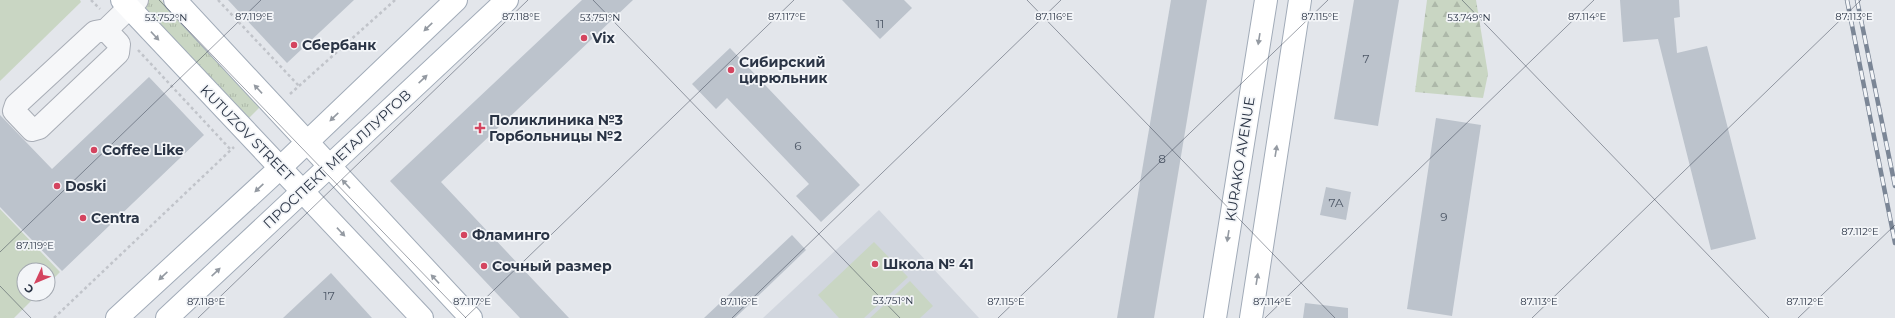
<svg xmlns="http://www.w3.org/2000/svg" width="1895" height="318" font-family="Montserrat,sans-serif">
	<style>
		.built { fill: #d1d6de }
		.grass { fill: url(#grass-tufts) }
		.forest { fill: url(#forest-firs) }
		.park { fill: #c9d6c3 }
		.building { fill: #bcc3cc }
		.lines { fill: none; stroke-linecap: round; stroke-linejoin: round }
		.minor-casing { stroke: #a8adb6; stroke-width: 24 }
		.major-casing { stroke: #a1abb8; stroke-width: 24 }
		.path { stroke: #c1c4ca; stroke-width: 2.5; stroke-dasharray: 3 3; stroke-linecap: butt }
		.minor { stroke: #f6f7f9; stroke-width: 22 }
		.major { stroke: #fff; stroke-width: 22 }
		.rail-casing { stroke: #7b8696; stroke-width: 4.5 }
		.rail { stroke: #f3f5f8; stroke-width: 3; stroke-dasharray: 9; stroke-linecap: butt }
		.oneway { fill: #949aa2 }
		.ticks { fill: none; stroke: #2a3445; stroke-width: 1; stroke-opacity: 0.45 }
		.poi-dot { fill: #d4445f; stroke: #f3f5f8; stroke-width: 1.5 }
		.labels { text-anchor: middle; stroke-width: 3.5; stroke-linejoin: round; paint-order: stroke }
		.number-label { font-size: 12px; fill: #4e5867 }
		.poi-label { font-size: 14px; font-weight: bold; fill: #2a3445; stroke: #f3f5f8; text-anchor: start }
		.street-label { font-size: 14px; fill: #2a3445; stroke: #f3f5f8 }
		.ticks-label { font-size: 10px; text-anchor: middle; fill: #2a3445; stroke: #f3f5f8; stroke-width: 3.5; stroke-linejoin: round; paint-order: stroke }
	</style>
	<defs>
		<pattern id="grass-tufts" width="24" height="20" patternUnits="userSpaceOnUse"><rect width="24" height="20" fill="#c9d6c3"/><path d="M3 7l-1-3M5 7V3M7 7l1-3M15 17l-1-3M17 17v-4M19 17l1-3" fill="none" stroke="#adb8a9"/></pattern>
		<pattern id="forest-firs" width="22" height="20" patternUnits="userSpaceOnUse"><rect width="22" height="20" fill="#c9d6c3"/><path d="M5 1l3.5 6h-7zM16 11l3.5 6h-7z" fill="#adb8a9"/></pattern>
	</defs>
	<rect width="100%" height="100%" fill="#e3e6eb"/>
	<path class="built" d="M879 210 979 318H763Z"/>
	<path class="grass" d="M147 0H161L260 107 249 118 145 10 144 5Z"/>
	<path class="forest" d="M1427 0H1476L1488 74 1483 98 1415 92Z"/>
	<g class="park">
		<path d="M0 0H80L81 2 0 81Z"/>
		<path d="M0 209 60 272 48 284V270H24V294H38L14 318H0Z"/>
		<path d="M874 242 908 277 864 318H839L818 295Z"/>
		<path d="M910 281 933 306 920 318H870Z"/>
	</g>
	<g class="building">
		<path d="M228 0H354L287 63Z"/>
		<path d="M582 0H633L441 182 569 318H520L390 181Z"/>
		<path d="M842 0H904L912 8 880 39Z"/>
		<path d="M1171 0H1207L1154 318H1117Z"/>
		<path d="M1354 0H1399L1378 126 1334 119Z"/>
		<path d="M1620 0H1679L1680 17 1674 18 1677 53 1707 46 1756 239 1711 250 1658 39 1623 42Z"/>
		<path d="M730 48 860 185 821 222 796 196 809 184 727 98 716 109 692 84Z"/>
		<path d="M149 77 204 135 62 271 0 207V115L52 169Z"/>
		<path d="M1436 118 1481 125 1452 316 1407 309Z"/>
		<path d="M1326 187 1351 192 1346 220 1320 215Z"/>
		<path d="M792 235 806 250 735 318H704Z"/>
		<path d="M331 273 372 318H283Z"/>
		<path d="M1305 303 1348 308V318H1303Z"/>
	</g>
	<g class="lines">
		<defs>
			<path id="minor" d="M106 30 119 44 118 53 39 128 32 130 14 111 16 105 95 32 106 30 137 0"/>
			<g id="major">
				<path d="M122 0 422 318"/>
				<path d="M175 0 471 318"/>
				<path d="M117 318 280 168 456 0"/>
				<path d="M167 318 507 0"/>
				<path d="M1215 318 1266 0"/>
				<path d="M1251 318 1300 0"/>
			</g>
		</defs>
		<use href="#minor" class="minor-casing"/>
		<use href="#major" class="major-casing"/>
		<g class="path">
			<path d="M91 0 100 9"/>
			<path d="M218 0 299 86"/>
			<path d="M138 50 231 150"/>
			<path d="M290 94 395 0"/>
			<path d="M54 318 234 147"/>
		</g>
		<use href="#minor" class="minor"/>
		<use href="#major" class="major"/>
		<defs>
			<g id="rail">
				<path d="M1847 0 1895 243"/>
				<path d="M1857 0 1895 186"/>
			</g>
		</defs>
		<use href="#rail" class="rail-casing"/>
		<use href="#rail" class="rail"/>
	</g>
	<defs><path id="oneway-solid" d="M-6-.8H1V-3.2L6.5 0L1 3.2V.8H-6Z"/></defs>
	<g class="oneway">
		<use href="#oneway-solid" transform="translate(428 27) rotate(136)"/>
		<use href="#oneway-solid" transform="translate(155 36) rotate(47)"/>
		<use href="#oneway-solid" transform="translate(1259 39) rotate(99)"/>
		<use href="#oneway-solid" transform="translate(423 79) rotate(-43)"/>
		<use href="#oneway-solid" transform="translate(258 89) rotate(-133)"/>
		<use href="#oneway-solid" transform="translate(334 117) rotate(136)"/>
		<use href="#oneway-solid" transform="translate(1276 151) rotate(-81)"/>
		<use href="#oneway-solid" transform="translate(346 184) rotate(-133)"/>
		<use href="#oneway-solid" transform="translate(259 188) rotate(137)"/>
		<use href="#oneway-solid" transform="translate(341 232) rotate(47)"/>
		<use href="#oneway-solid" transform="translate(1228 236) rotate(99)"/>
		<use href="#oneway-solid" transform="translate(216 272) rotate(-43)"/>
		<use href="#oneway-solid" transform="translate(163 276) rotate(137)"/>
		<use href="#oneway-solid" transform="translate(435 279) rotate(-133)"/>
		<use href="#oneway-solid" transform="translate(1257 279) rotate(-81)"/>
	</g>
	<path class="ticks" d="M159 0 466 318M593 0 900 318M1027 0 1335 318M1462 0 1769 318M0 252 261 0M0 286 31 318M198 318 528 0M465 318 794 0M732 318 1061 0M998 318 1328 0M1265 318 1594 0M1532 318 1861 0M1798 318 1895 225"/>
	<g class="poi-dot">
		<circle cx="584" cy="38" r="4"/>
		<circle cx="294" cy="45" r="4"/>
		<circle cx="731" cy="70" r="4"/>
		<path d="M478 122h4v4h4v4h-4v4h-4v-4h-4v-4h4z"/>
		<circle cx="94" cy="150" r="4"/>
		<circle cx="57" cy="186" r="4"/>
		<circle cx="83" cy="218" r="4"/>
		<circle cx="464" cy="235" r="4"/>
		<circle cx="875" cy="264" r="4"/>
		<circle cx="484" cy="266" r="4"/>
	</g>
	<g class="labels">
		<g class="number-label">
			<text x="880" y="28">11</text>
			<text x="1366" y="63">7</text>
			<text x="798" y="150">6</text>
			<text x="1162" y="163">8</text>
			<text x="1336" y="207">7А</text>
			<text x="1444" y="221">9</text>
			<text x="329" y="300">17</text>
		</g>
		<g class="poi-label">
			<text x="592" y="43">Vix</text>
			<text x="302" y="50">Сбербанк</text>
			<text x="739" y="67">Сибирский<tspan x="739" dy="16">цирюльник</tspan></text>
			<text x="489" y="125">Поликлиника №3<tspan x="489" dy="16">Горбольницы №2</tspan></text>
			<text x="102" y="155">Coffee Like</text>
			<text x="65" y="191">Doski</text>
			<text x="91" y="223">Centra</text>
			<text x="472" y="240">Фламинго</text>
			<text x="883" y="269">Школа № 41</text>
			<text x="492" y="271">Сочный размер</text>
		</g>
		<g class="street-label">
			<text transform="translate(247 133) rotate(46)" y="5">KUTUZOV STREET</text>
			<text transform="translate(337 159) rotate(-43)" y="5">ПРОСПЕКТ МЕТАЛЛУРГОВ</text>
			<text transform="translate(1240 159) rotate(-81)" y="5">KURAKO AVENUE</text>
		</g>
	</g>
	<g class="ticks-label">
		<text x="1587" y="20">87.114°E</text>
		<text x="254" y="20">87.119°E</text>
		<text x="521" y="20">87.118°E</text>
		<text x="787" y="20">87.117°E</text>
		<text x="1054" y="20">87.116°E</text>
		<text x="1320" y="20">87.115°E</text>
		<text x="1854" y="20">87.113°E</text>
		<text x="166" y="21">53.752°N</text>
		<text x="600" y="21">53.751°N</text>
		<text x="1469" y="21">53.749°N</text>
		<text x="1860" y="235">87.112°E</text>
		<text x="35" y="249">87.119°E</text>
		<text x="893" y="304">53.751°N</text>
		<text x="206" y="305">87.118°E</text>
		<text x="472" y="305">87.117°E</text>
		<text x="739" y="305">87.116°E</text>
		<text x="1006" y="305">87.115°E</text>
		<text x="1272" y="305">87.114°E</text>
		<text x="1539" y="305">87.113°E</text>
		<text x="1805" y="305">87.112°E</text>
	</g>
	<g transform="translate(36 282) rotate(226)"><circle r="19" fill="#f3f5f8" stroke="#a3a8b0"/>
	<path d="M0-3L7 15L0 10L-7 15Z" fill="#d4445f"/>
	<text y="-6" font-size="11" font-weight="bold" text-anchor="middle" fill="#2a3445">С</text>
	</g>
</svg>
